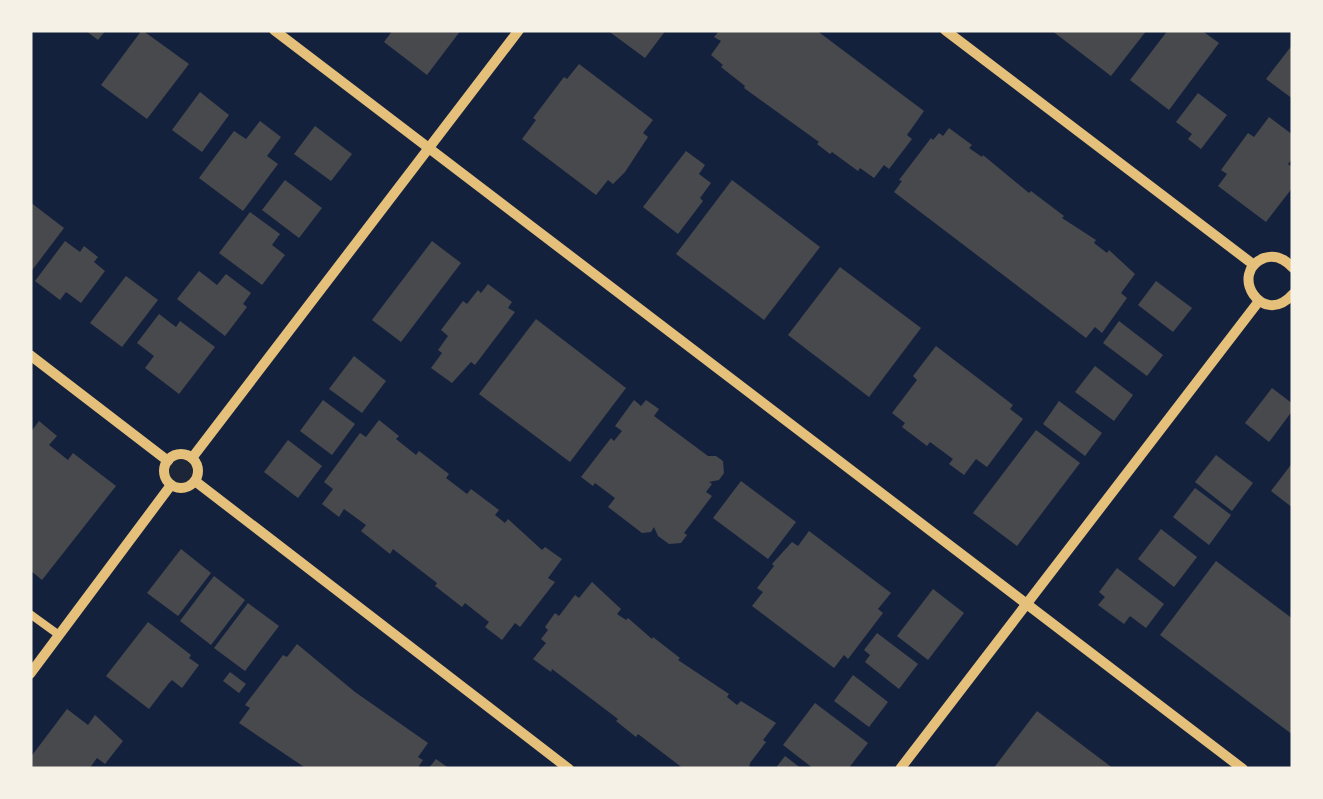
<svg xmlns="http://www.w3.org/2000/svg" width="1323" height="799" font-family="Signika,sans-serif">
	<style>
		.green { fill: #1d2539 }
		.building { fill: #48494c }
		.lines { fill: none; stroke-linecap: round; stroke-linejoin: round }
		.service { stroke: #e5c07b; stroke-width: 8 }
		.minor { stroke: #e5c07b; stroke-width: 10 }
	</style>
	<rect width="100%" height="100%" fill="#14213d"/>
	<circle class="green" cx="181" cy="471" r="17"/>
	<g class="building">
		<path d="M85 30H106L98 40Z"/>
		<path d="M142 30 189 64 147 119 101 85Z"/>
		<path d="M393 30H461L427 75 384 42Z"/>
		<path d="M607 30H666L645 58Z"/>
		<path d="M720 30H816L924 111 907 135 912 139 889 169 884 165 874 178 860 168 858 171 832 152 830 154 817 144 819 142 744 88 745 86 721 67 723 65 711 55 721 41 714 37Z"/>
		<path d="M1051 30H1147L1111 76Z"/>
		<path d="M1168 30H1201L1219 43 1169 110 1130 80Z"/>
		<path d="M1293 44V99L1266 79Z"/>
		<path d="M579 64 653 120 643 133 648 137 625 172 613 184 608 180 596 195 522 139 536 120 533 118 564 77 567 79Z"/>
		<path d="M200 92 229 115 202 152 172 130Z"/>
		<path d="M1198 93 1227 115 1201 149 1188 139 1192 134 1176 122Z"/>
		<path d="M1269 117 1293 135V158L1288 164 1293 168V187L1266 222 1218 186 1227 174 1221 170 1248 133 1254 137Z"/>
		<path d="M260 121 281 137 267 156 278 164 243 211 199 178 234 131 246 139Z"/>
		<path d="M315 126 352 154 331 181 294 154Z"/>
		<path d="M949 128 972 145 969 148 982 157 983 155 1029 193 1031 191 1064 216 1062 218 1096 240 1094 243 1107 253 1109 250 1135 274 1121 293 1127 298 1102 333 1095 327 1086 338 894 192 902 181 899 180 931 138 933 140 939 133 943 136Z"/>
		<path d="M686 151 705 165 699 174 711 183 700 198 703 201 678 234 643 207Z"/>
		<path d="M285 180 322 208 299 238 262 210Z"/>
		<path d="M732 180 820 247 764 320 676 254Z"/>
		<path d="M30 202 64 228 30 273Z"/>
		<path d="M250 212 280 234 272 245 285 255 262 285 219 253Z"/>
		<path d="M65 241 80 252 84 246 98 257 94 262 105 271 81 303 66 292 60 300 35 281Z"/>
		<path d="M432 241 461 263 401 342 372 320Z"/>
		<path d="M840 267 921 328 869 397 788 335Z"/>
		<path d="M199 271 217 285 226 274 251 293 243 304 247 307 225 336 177 299Z"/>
		<path d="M126 276 158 300 122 347 90 323Z"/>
		<path d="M1156 281 1192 308 1173 332 1138 305Z"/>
		<path d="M488 284 512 302 508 308 515 312 475 365 471 362 452 383 431 368 442 353 438 350 448 336 441 330 463 301 467 304 478 290 481 293Z"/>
		<path d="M159 314 176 327 180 321 215 347 179 394 145 368 154 356 137 343Z"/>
		<path d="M536 319 626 388 570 462 479 394Z"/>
		<path d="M1119 321 1163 355 1147 376 1103 343Z"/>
		<path d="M936 346 1013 405 1010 409 1023 419 987 467 976 459 964 475 949 464 953 459 930 442 927 446 902 427 905 423 892 413 917 380 913 376Z"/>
		<path d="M354 356 386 381 362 413 329 389Z"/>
		<path d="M1095 366 1133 395 1114 421 1075 392Z"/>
		<path d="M1272 388 1293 404V410L1269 442 1245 423Z"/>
		<path d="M323 400 355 424 332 455 300 431Z"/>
		<path d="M634 400 641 406 646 400 659 409 654 416 708 456H716L723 461 724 473 719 480 709 482 712 484 706 492 712 496 684 533 687 535 681 543 669 544 658 536 654 527 651 532 642 533 608 507 615 498 595 483 593 486 581 477 611 438 614 441 622 431 615 426Z"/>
		<path d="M1059 401 1102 433 1085 456 1043 424Z"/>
		<path d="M379 420 399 436 396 439 416 455 419 451 449 474 446 478 467 494 471 489 499 510 495 515 505 523 508 519 542 550 545 547 562 559 548 578 555 582 520 627 515 623 502 640 485 627 489 622 465 603 462 607 435 586 437 583 393 549 390 554 361 531 366 525 344 509 339 517 322 504 333 489 324 482 360 433 366 437Z"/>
		<path d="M39 421 57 436 49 445 68 460 73 453 116 486 42 580 30 570V433Z"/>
		<path d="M1036 430 1080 463 1017 546 973 513Z"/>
		<path d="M288 440 322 466 298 498 264 472Z"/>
		<path d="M1216 455 1253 483 1232 511 1195 482Z"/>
		<path d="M1293 462V508L1271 491Z"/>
		<path d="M741 481 796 522 768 559 713 518Z"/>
		<path d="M1195 488 1231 515 1209 545 1173 517Z"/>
		<path d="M1161 529 1197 557 1174 587 1138 559Z"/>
		<path d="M809 531 891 593 878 609 883 613 848 659 844 655 834 668 752 606 763 592 757 588 774 566 772 564 792 542 798 546Z"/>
		<path d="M181 549 211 573 178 616 147 593Z"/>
		<path d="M1216 561 1293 619V735L1160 635Z"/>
		<path d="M1117 568 1164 604 1146 628 1130 616 1124 624 1098 605 1105 597 1099 592Z"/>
		<path d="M214 576 245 600 211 645 180 621Z"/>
		<path d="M592 582 621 609 617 614 626 620 628 618 652 639 653 637 680 658 678 660 729 694 727 697 737 705 741 701 776 723 763 740 766 742 750 763 749 769H684L638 734 636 737 616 721 618 719 552 669 551 672 533 659 546 643 541 639 548 630 545 627 555 613 559 616 575 595 579 598Z"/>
		<path d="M933 589 964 613 928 660 897 636Z"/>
		<path d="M248 603 279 626 245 671 214 648Z"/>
		<path d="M148 622 191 655 189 658 199 665 182 688 172 680 169 683 149 709 106 676Z"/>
		<path d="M877 633 918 664 899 689 865 662 870 655 864 650Z"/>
		<path d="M297 644 355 692 428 743 418 757 423 760 417 769H307L239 723 250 708 245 705 283 655 287 657Z"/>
		<path d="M230 672 246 684 239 693 223 681Z"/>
		<path d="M853 675 888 702 869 727 834 701Z"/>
		<path d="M815 703 868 743 848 769H814L783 745Z"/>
		<path d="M67 709 88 725 95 715 123 741 105 764 97 758 89 769H30V758Z"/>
		<path d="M1037 711 1114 769H993Z"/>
		<path d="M785 756 802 769H775Z"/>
		<path d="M436 759 450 769H428Z"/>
	</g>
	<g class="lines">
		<path class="service" d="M30 614 59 635"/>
		<g class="minor">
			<path d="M274 30 1243 769"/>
			<path d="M945 30 1254 265"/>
			<path d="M1293 268C1285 259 1276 254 1264 258 1228 272 1262 329 1293 294"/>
			<path d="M30 355 168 461"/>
			<circle cx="181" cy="471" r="17"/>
			<path d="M192 458 519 30"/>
			<path d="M195 481 569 769"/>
			<path d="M30 674 171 485"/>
			<path d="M900 769 1259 301"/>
		</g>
	</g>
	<rect width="1323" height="799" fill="none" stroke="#f6f1e7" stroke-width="65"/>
</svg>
